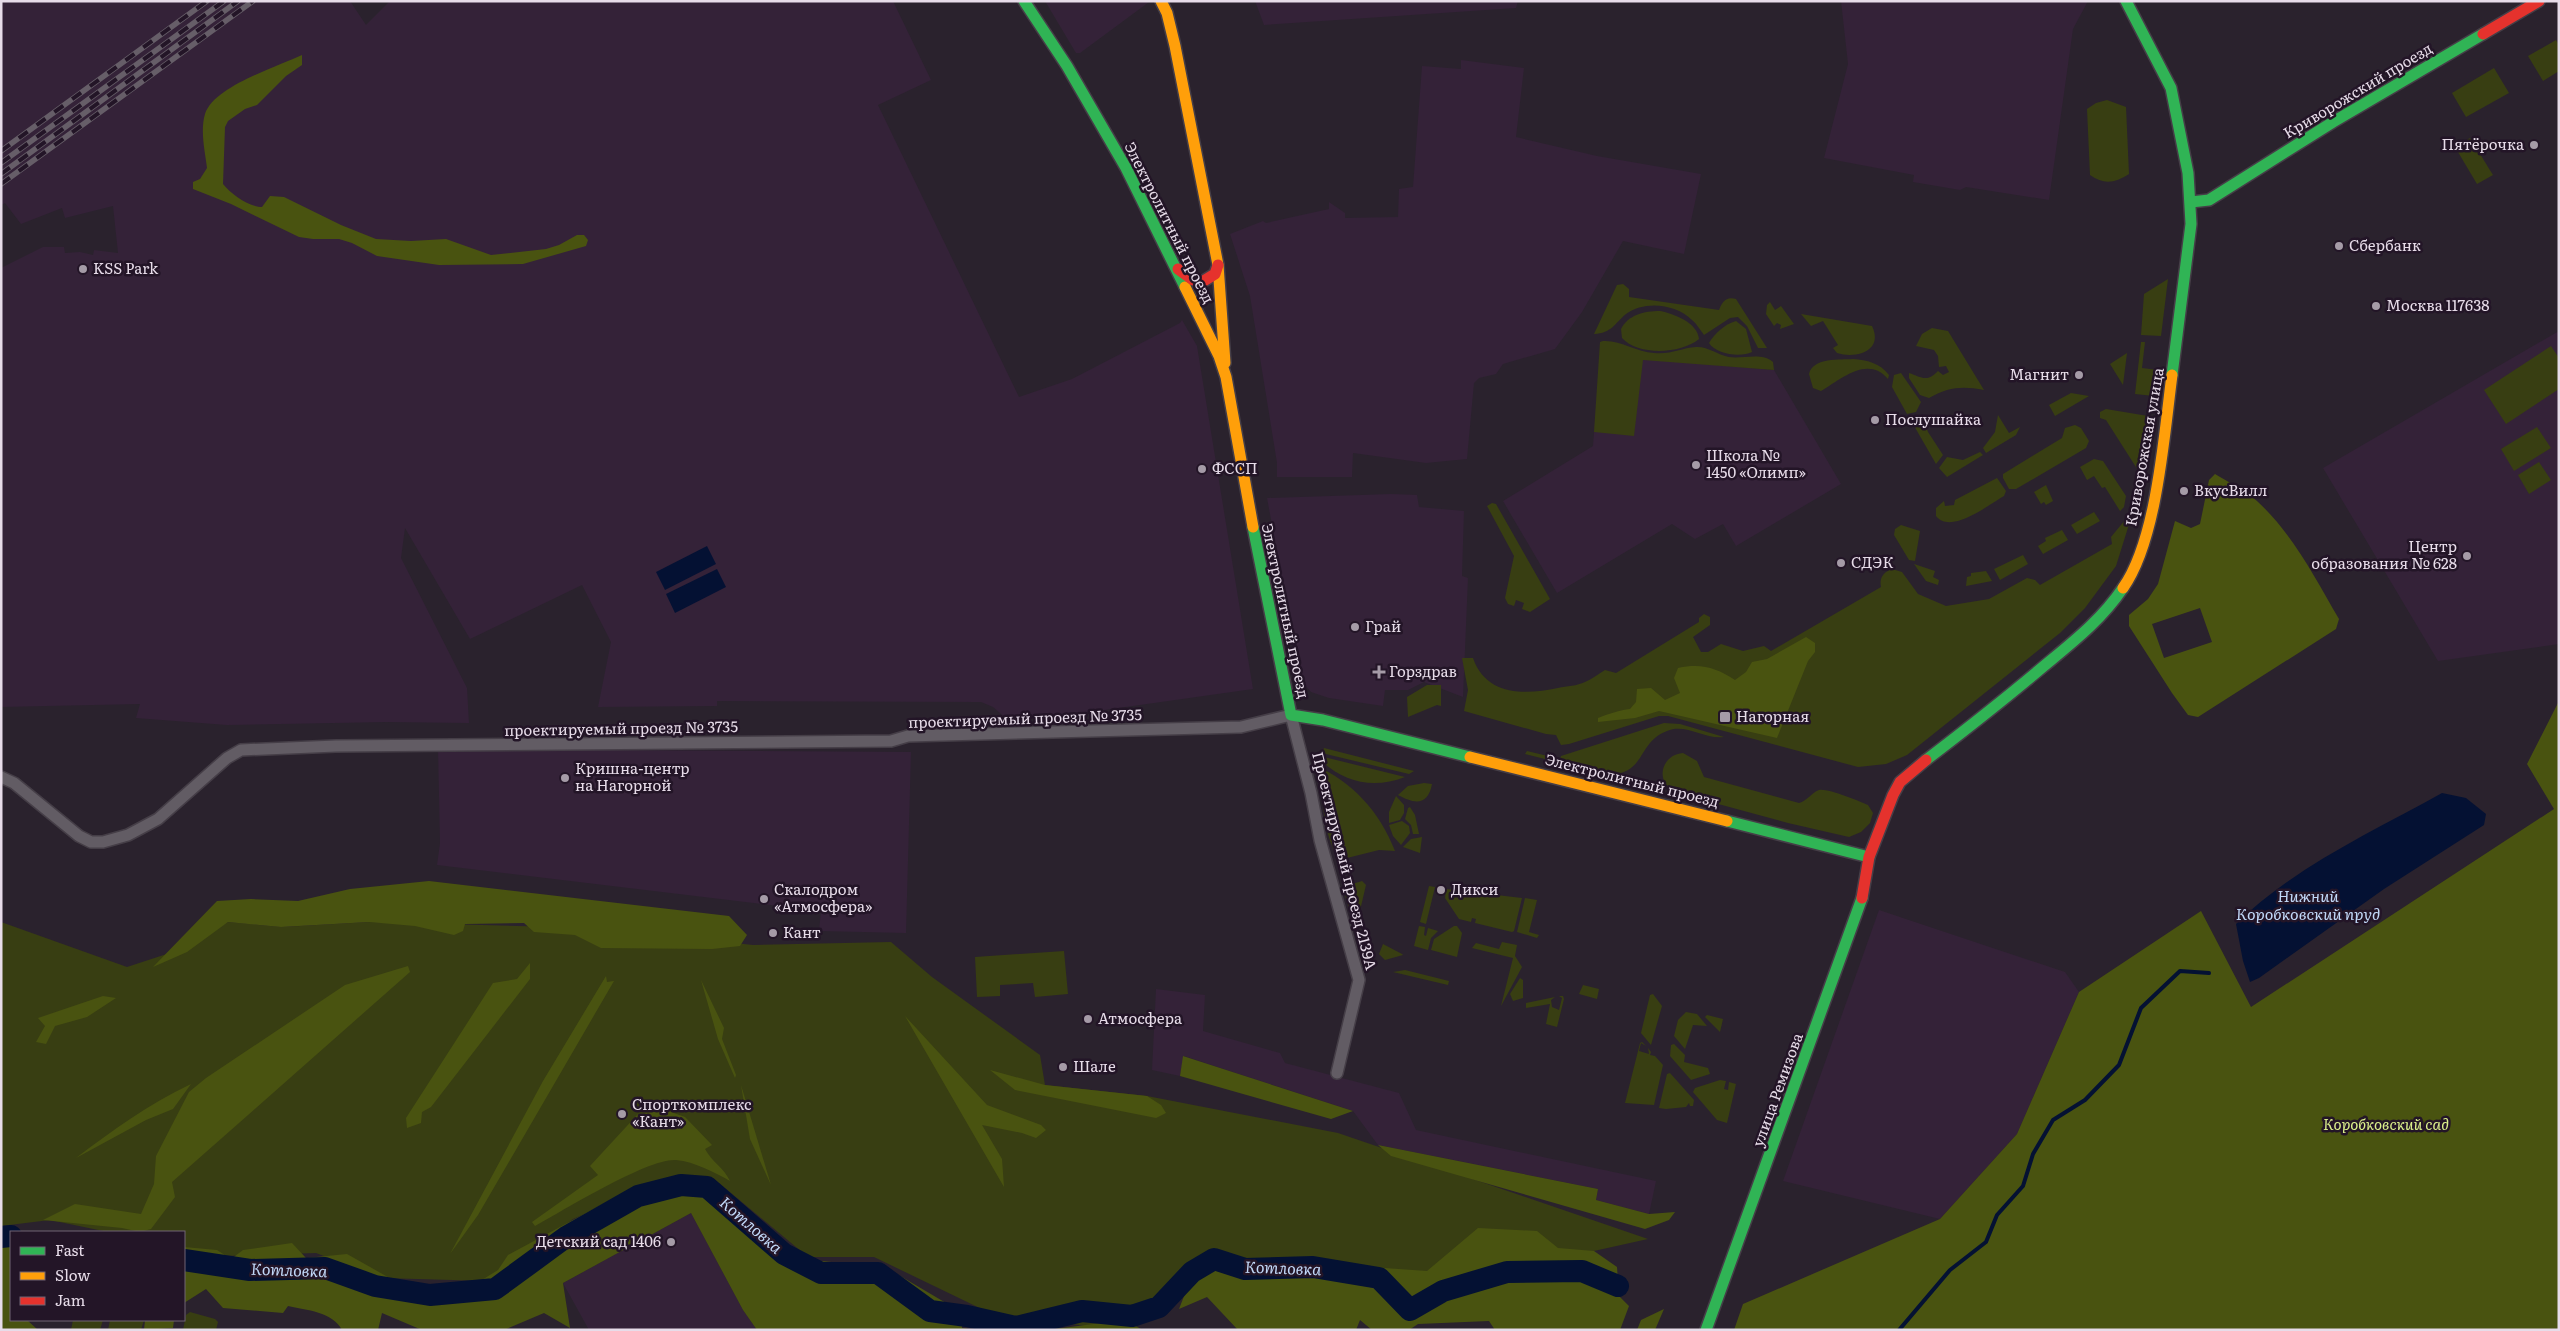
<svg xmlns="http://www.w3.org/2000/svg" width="2560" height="1331" font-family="Literata,serif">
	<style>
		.built { fill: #342238 }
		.green { fill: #383e12 }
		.forest { fill: #495310; fill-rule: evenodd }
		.water { fill: #041133 }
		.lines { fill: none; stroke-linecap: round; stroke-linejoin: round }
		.stream { stroke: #041133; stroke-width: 4 }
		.river { stroke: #041133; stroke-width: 22 }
		.street-casing { stroke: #453e47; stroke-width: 14 }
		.fast-casing { stroke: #453e47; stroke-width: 14 }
		.slow-casing { stroke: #453e47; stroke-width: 14 }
		.jam-casing { stroke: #453e47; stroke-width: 14 }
		.street { stroke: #625c64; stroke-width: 11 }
		.fast { stroke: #30b455; stroke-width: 11 }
		.slow { stroke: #ff9f0a; stroke-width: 11 }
		.jam { stroke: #e5322d; stroke-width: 11 }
		.rail-casing { stroke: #665e68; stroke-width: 5.5 }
		.rail { stroke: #231527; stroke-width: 4; stroke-dasharray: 11; stroke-linecap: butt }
		.poi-dot { fill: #a59ba7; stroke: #231527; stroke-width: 2 }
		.labels { text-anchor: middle; stroke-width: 5; stroke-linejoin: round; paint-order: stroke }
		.street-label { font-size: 15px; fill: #e7dce9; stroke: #231527 }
		.poi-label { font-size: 15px; fill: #e7dce9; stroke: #231527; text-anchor: start }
		.park-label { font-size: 15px; font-style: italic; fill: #dbf08b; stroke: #231527 }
		.water-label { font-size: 16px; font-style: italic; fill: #c1d8f8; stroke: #231527 }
	</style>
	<rect width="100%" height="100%" fill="#2a222d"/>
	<g class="built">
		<path d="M1 1H350L366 25 390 1H893L931 80 878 105 1019 397 1072 379 1180 323 1182 320 1197 346 1253 689 1055 717 1008 720 993 707 981 702 717 701V706L598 707 611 642 582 585 470 639 405 528 401 558 467 688 469 723 386 722 227 725 136 718 140 704 1 707V268L43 247H64L65 253 80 252 93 255 94 250 118 253 113 206 65 218 62 208 21 224 5 203 1 205Z"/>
		<path d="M1045 1H1148L1149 2 1080 53H1076Z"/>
		<path d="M1255 1H1518L1516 8 1264 25Z"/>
		<path d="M1841 1H2088L2073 29 2049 200 1966 187 1960 190 1913 182 1914 175 1824 158 1848 64Z"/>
		<path d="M1461 60 1524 68 1516 137 1597 156 1701 174 1684 254 1623 241 1582 312 1555 349 1503 364 1496 374 1479 378 1474 383 1467 459 1426 463 1353 453 1352 477H1277V463L1250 296 1230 234 1263 221 1266 223 1329 209V202L1345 213V218L1398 217 1399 189 1413 187 1422 66 1461 69Z"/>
		<path d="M2559 331V644L2438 661 2323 468Z"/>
		<path d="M1600 355 1774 370 1841 484 1736 546 1723 524 1695 539 1672 524 1557 593 1503 501 1593 446Z"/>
		<path d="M1391 494 1417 495 1419 507 1464 511 1462 576 1468 578 1463 697 1424 682 1408 690H1385L1383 706 1329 698 1311 692 1301 681 1267 498Z"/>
		<path d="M438 749 911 752 906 933 819 931 821 911 437 865 440 843Z"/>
		<path d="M1879 910 2065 972 2079 992 2017 1134 1940 1219 1783 1181Z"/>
		<path d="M1156 989 1205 995 1203 1031 1280 1053 1285 1063 1399 1093 1416 1130 1656 1181 1649 1214 1596 1200 1598 1189 1378 1145 1353 1111 1184 1056 1180 1076 1152 1070Z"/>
		<path d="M691 1213 743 1310 757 1330H589L563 1283Z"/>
	</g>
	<g class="green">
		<path d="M2556 40 2559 45V71L2543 81 2528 56Z"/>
		<path d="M2494 68 2509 93 2466 117 2452 93Z"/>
		<path d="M2107 100 2126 107 2129 174C2115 183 2104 185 2090 175L2087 109 2096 103Z"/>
		<path d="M2470 138 2493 175 2477 184 2455 147Z"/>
		<path d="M2168 279 2161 336 2141 335 2144 294Z"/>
		<path d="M1623 284 1629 289V297L1719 310C1722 302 1726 296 1736 299L1767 348H1758L1747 326 1738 317 1730 318 1704 335C1700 330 1697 324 1692 320 1676 304 1645 300 1626 314 1614 324 1612 333 1594 334L1617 285Z"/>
		<path d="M1770 302 1775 310 1781 306 1794 324 1780 329 1781 325 1777 323 1774 326 1766 314 1767 305Z"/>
		<path d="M1660 311C1674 314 1697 322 1699 339 1681 354 1638 356 1622 338L1621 329C1628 315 1644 311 1660 311Z"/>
		<path d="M1801 314 1872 326C1884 351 1856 359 1837 353L1833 348 1838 345 1823 321 1811 326Z"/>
		<path d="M1736 321 1746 329 1752 352C1740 358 1716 354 1709 343 1715 333 1725 324 1736 321Z"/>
		<path d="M1932 328 1948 331 1984 390C1962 386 1949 387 1929 398L1920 395 1909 378V373C1921 377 1927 383 1938 371L1943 375 1949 372 1946 366 1939 367 1938 356 1934 350 1916 346 1922 334Z"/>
		<path d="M1603 341C1621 340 1636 352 1654 353 1670 355 1681 348 1696 347 1707 346 1718 355 1729 357 1743 359 1762 352 1773 362L1774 370 1643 360 1634 436 1594 432 1600 342Z"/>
		<path d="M2141 342H2145L2142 368 2158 370 2154 396 2135 394Z"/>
		<path d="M2551 346 2559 358V389L2506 424 2484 390Z"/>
		<path d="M2127 353 2123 385 2110 364Z"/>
		<path d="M1853 359C1867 360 1880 363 1889 375L1888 379C1868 355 1841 379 1821 391L1813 388 1809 374C1813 357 1840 360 1853 359Z"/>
		<path d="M1901 373 1921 402 1916 412 1907 414 1892 387 1894 375Z"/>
		<path d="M2071 393 2089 396 2055 416 2049 405Z"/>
		<path d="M2106 409 2148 416 2141 475 2106 420 2100 418V412Z"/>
		<path d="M1998 415 2009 433 2020 427 2016 435 1986 453 1983 448 1995 432Z"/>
		<path d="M1922 416 1928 432 1943 455 1936 464 1909 417Z"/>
		<path d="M2075 425 2081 428 2089 441 2086 448 2016 489H2009L2003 478V474L2062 438 2065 428Z"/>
		<path d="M2537 427 2551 448 2514 471 2501 449Z"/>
		<path d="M1980 452 1983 455 1947 477 1939 468 1947 457 1963 460Z"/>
		<path d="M2094 459 2103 461 2126 496 2124 507 2120 511 2105 487 2102 488 2094 476 2087 480 2080 467Z"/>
		<path d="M2539 462 2551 480 2529 494 2518 475Z"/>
		<path d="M1997 478 2006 491 2004 496C1988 505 1951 535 1936 516V508L1944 501 1945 506 1954 505 1955 500Z"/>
		<path d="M2046 485 2053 501 2046 505 2044 502 2041 504 2034 492Z"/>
		<path d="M1492 503 1496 504 1550 599 1530 612 1522 609 1524 603 1516 600 1514 606 1508 604 1505 598 1514 556 1487 506Z"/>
		<path d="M2094 512 2100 521 2077 534 2071 525Z"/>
		<path d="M2130 514 2131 518 2116 566 2085 608 2060 633 1907 755 1886 764 1858 767 1668 716H1659L1569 744 1561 745 1556 735 1546 734 1464 711 1468 690 1462 658H1473C1486 696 1525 695 1558 688 1567 686 1577 686 1585 682 1592 679 1598 674 1605 670L1616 673 1699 622V618L1704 614 1710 617V625L1693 637 1701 652H1708L1721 644 1743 651 1764 646 1771 651 1881 587C1879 577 1884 572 1892 569L1902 572 1918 594 1946 606 1989 599 2027 578 2035 580 2040 585 2112 544 2111 537Z"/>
		<path d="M1901 525 1920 531 1915 561 1909 560 1894 535 1895 529Z"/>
		<path d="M2062 530 2068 540 2043 554 2038 546 2046 541 2045 538Z"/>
		<path d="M2023 555 2028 564 2000 580 1994 569Z"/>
		<path d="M1914 564 1935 571 1933 577 1939 580 1938 585 1926 581Z"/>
		<path d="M1986 571 1992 581 1966 586 1967 577 1971 576V573Z"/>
		<path d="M1427 685H1441V706L1437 705 1408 717 1407 697Z"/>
		<path d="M1664 723 1680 724 1724 737C1705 740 1686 723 1667 731 1637 742 1647 773 1609 775L1525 754 1527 751 1560 759 1561 756Z"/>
		<path d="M1324 748 1414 771 1409 774 1330 755 1322 753Z"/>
		<path d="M1683 753 1697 761 1704 777 1799 803C1807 801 1811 793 1819 790 1827 788 1859 801 1868 805L1873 813 1870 823 1861 832 1849 837 1788 823 1674 792C1655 781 1661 755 1683 753Z"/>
		<path d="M1316 755 1405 777C1372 790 1340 782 1316 755Z"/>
		<path d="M1314 765C1352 781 1380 812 1395 851L1379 850 1347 858 1336 854C1321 827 1325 793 1314 765Z"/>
		<path d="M1424 783 1432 784C1428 806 1414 804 1398 795L1408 786Z"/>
		<path d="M1396 796 1404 805V813L1400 820 1389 823V812Z"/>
		<path d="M1410 807 1415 815 1419 834H1413L1411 825 1405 819 1408 808Z"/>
		<path d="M1402 821 1409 826 1410 833 1401 845 1393 836 1389 825Z"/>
		<path d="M1422 837 1420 853 1403 847 1411 839Z"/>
		<path d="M1362 881 1366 885 1358 919 1353 920 1343 889 1346 886Z"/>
		<path d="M1429 886 1435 887 1426 924 1420 922Z"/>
		<path d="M1446 889 1522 898 1514 931 1512 932 1475 923 1476 919 1472 918 1471 922 1459 919 1445 898Z"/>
		<path d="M1525 898 1537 900 1529 932 1539 935 1537 938 1517 932Z"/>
		<path d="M1 922 127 967 182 949 228 922 282 927 369 922 595 928 753 945 891 942 932 977 1040 1055 1045 1085 1147 1096 1338 1133 1648 1239 1428 1288 1242 1263 1108 1329 990 1313 874 1257H808L713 1178 657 1182 573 1219 488 1281 381 1278 316 1253 223 1256 184 1248V1232H108L50 1220 1 1226Z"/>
		<path d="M1419 926 1425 927 1424 935 1426 936 1428 928 1438 931 1431 938 1428 950 1414 946Z"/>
		<path d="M1454 926H1457L1462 933 1457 957 1431 950 1434 939Z"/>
		<path d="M1502 942 1517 945 1515 956 1522 967 1501 1006 1513 958 1472 948 1476 943 1499 949Z"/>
		<path d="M1383 944 1402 954 1403 955 1385 960 1379 954Z"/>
		<path d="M1064 951 1068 994 1035 997 1033 983 1000 985V996L977 997 975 957Z"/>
		<path d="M1405 970 1449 981 1448 985 1393 972Z"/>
		<path d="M1520 978 1523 980V998L1513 1001 1510 994Z"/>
		<path d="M1583 985 1599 989 1597 999 1579 994Z"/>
		<path d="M1653 994 1662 1006 1651 1045 1641 1033 1650 995Z"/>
		<path d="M1559 996H1563L1564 999 1557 1027 1546 1024 1550 1004 1526 1008V1003L1555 997 1551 1000 1552 1007 1559 1010 1562 998Z"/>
		<path d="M1686 1012 1697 1014 1707 1026 1693 1025 1685 1049 1674 1036 1678 1020Z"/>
		<path d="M1707 1015 1723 1019 1720 1032 1705 1017Z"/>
		<path d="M1642 1042 1646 1046 1641 1043 1639 1051 1649 1054 1648 1048 1651 1052 1650 1055 1655 1056 1663 1065 1654 1105 1625 1103 1640 1043Z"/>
		<path d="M1674 1044 1685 1055 1684 1062 1708 1068 1710 1074 1691 1080 1670 1056 1671 1045Z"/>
		<path d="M1670 1073 1694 1100 1693 1106H1690L1689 1103 1686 1107 1666 1109 1659 1108 1667 1074Z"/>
		<path d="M1720 1080 1726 1081 1724 1089 1728 1090 1729 1082 1736 1084 1727 1123 1717 1120 1693 1092 1695 1088Z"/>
		<path d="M190 1312 215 1319 218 1322 216 1330H183L186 1315Z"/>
		<path d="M73 1320H103L100 1330H71Z"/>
		<path d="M110 1320H144L141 1330H108Z"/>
	</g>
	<g class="forest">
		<path d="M302 55V65L286 76 257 105 245 109 228 121 225 127 223 184C231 194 249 207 262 207L270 196 284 197 341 225 376 239 411 241 446 239 491 255 546 249 559 245 577 235H584L588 240 586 246 523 264 439 265 377 256 352 243 339 239H313L299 237 231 204 193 189V182L200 179 207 168C205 151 200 131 205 114 214 86 277 67 302 55Z"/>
		<path d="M2215 474C2228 482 2245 490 2257 501 2293 534 2315 578 2339 619L2336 629 2198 717 2188 715 2172 693 2129 626V615L2148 599 2158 584 2175 521 2191 528 2200 524 2209 480ZM2200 608 2212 642 2164 658 2152 624Z"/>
		<path d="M1806 637 1815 643V652L1808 661 1777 738 1659 711 1635 718 1598 722V718C1608 714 1620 710 1630 709L1636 702 1637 689 1651 688 1665 700 1680 693 1674 678 1678 668C1702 663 1716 668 1735 680L1746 672 1752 662 1767 659Z"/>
		<path d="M2559 701V1330H1734L1743 1304 1940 1219 2017 1134 2079 992 2201 911 2251 1007 2554 809 2527 764Z"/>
		<path d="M429 881 729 916 747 935 740 946 712 949 601 948 575 935 534 932 524 923 465 924 463 931 454 935 415 926 369 922 281 927 228 922 187 952 153 967 217 901 251 899 298 901 350 889Z"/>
		<path d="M530 963V979L431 1107 422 1112 421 1123 407 1128 406 1118 493 983 517 979Z"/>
		<path d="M408 966 410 972 172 1182 175 1197 151 1229 140 1232 122 1228 43 1220 75 1204 141 1214 154 1184 156 1156 189 1092 206 1078 345 985Z"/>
		<path d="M606 976 607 982 614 981 478 1215 450 1254 543 1081Z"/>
		<path d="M701 980 724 1028 722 1039 736 1075 735 1078 718 1039Z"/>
		<path d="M103 996 116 998 87 1017 55 1026 46 1044 36 1042 45 1026 38 1018Z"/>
		<path d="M905 1016 987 1105 1041 1125 1046 1130 1036 1138 1022 1133 982 1125 1002 1159 1004 1187Z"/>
		<path d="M1183 1056 1353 1111 1331 1119 1180 1076Z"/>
		<path d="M990 1070 1045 1085 1147 1096 1161 1105 1166 1113 1156 1118 1015 1090Z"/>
		<path d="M191 1084 173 1109 146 1120 76 1158C113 1130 149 1104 191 1084Z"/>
		<path d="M741 1085 771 1185 750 1139Z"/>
		<path d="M657 1107 685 1117 712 1145 705 1149C712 1162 724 1168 730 1181 714 1172 695 1162 676 1160 648 1158 564 1210 535 1226L532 1222 598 1175 590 1166 638 1114Z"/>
		<path d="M1378 1145 1598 1189 1596 1200 1649 1214 1675 1212 1669 1220 1645 1229 1391 1156Z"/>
		<path d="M684 1175 706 1183 759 1225 784 1251 810 1260 885 1267 963 1313 962 1328 974 1330H757L743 1310 691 1213 563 1283 570 1328 544 1313 504 1330H422L382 1313 378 1330H342C333 1312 306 1310 288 1306L283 1313 223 1308 206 1289 184 1303V1247L217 1250 231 1259 243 1250 292 1243 306 1258 347 1254 402 1285 472 1286 498 1270 508 1255 636 1186Z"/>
		<path d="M1478 1228 1537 1231 1558 1248 1594 1251 1617 1267 1619 1296 1629 1306 1620 1330H1495L1489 1321 1418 1324 1409 1330H1372L1360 1320 1356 1330H1238L1207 1297 1179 1309 1195 1268 1242 1258 1427 1271Z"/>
		<path d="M1 1237 11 1238V1320H27L38 1330H1Z"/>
		<path d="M1664 1309 1655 1330H1637L1641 1320Z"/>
		<path d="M145 1320H174L173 1328 144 1330Z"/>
		<path d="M1124 1320 1143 1330H1047Z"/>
	</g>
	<g class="water">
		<path d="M707 546 716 564 665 590 656 572Z"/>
		<path d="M717 569 726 587 675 613 666 594Z"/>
		<path d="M2442 793 2466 798 2486 814 2484 825 2384 889 2259 978 2250 982 2243 961 2236 924C2294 867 2372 832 2442 793Z"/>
	</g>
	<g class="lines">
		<path class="stream" d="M1899 1330 1950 1270 1986 1242 1997 1215 2023 1186 2033 1154 2053 1120 2085 1100 2119 1065 2141 1008 2180 971 2209 973"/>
		<g class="river">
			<path d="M1 1237 11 1236"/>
			<path d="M184 1260 250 1270 325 1268 375 1286 430 1295 495 1289 566 1237 638 1196 681 1185 707 1187 784 1254 821 1273H878L930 1311 967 1316 1016 1327 1082 1311 1132 1316 1159 1307 1192 1272 1214 1259 1245 1269 1313 1267 1379 1278 1410 1310 1443 1291 1507 1272 1582 1271 1618 1286"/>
		</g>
		<defs>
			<path id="street" d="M1 777 14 783 79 836 91 842H103L128 835 158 819 227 758 241 750 336 746 891 741 908 736 1241 727 1291 715 1311 793 1320 840 1359 980 1337 1073"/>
			<g id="fast">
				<path d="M1024 1 1067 66 1126 168 1185 287"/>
				<path d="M2126 1 2171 88 2188 173 2191 224 2172 375"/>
				<path d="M2191 202 2209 200 2333 122 2483 34"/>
				<path d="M1253 527 1291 715 1323 720 1470 757"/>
				<path d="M1926 760C1964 731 2001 702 2038 671 2069 645 2100 622 2123 588"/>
				<path d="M1727 821 1869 857"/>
				<path d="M1706 1330 1862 898"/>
			</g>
			<g id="slow">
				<path d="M1161 1 1167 13 1175 46 1218 265 1225 363"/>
				<path d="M1185 287 1219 356 1226 377 1253 527"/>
				<path d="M2123 588C2157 540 2164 435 2172 375"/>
				<path d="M1470 757 1727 821"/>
			</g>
			<g id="jam">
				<path d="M2483 34 2539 1"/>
				<path d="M1178 269 1193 280 1202 282 1215 274 1218 265"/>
				<path d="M1862 898 1869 857 1893 795 1900 782 1926 760"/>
			</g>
		</defs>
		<use href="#street" class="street-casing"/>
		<use href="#fast" class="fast-casing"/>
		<use href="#slow" class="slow-casing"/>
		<use href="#jam" class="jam-casing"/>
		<use href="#street" class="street"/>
		<use href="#fast" class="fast"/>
		<use href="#slow" class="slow"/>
		<use href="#jam" class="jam"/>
		<defs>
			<g id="rail">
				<path d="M1 151 207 1"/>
				<path d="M1 163 224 1"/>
				<path d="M1 174 238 1"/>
				<path d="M1 184 253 1"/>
			</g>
		</defs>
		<use href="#rail" class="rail-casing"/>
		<use href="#rail" class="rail"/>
	</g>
	<g class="poi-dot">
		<circle cx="2534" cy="145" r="5"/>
		<circle cx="2339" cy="246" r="5"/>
		<circle cx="83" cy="269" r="5"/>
		<circle cx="2376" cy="306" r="5"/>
		<circle cx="2079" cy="375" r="5"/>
		<circle cx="1875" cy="420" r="5"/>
		<circle cx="1696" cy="465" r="5"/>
		<circle cx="1202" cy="469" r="5"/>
		<circle cx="2184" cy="491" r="5"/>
		<circle cx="2467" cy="556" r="5"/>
		<circle cx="1841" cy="563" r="5"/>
		<circle cx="1355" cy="627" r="5"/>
		<path d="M1376.5 664.5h5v5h5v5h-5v5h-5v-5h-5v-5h5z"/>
		<rect x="1719" y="711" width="12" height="12" rx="2.5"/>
		<circle cx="565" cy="778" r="5"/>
		<circle cx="1441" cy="890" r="5"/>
		<circle cx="764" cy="899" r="5"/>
		<circle cx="773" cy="933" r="5"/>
		<circle cx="1088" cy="1019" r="5"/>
		<circle cx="1063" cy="1067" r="5"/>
		<circle cx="622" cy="1114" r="5"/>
		<circle cx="671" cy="1242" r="5"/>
	</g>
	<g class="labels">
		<g class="street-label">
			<text transform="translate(2358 91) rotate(-31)" y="5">Криворожский проезд</text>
			<text transform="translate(1169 223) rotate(63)" y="5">Электролитный проезд</text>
			<text transform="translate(2145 447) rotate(-80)" y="5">Криворожская улица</text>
			<text transform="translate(1285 611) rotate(78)" y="5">Электролитный проезд</text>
			<text transform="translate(1025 719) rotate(-2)" y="5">проектируемый проезд № 3735</text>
			<text transform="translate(621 729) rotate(-1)" y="5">проектируемый проезд № 3735</text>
			<text transform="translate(1632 781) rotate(14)" y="5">Электролитный проезд</text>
			<text transform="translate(1344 861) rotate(76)" y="5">Проектируемый проезд 2139А</text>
			<text transform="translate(1778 1090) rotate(-70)" y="5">улица Ремизова</text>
		</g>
		<g class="poi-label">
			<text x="2524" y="150" text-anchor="end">Пятёрочка</text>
			<text x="2349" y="251">Сбербанк</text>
			<text x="93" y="274">KSS Park</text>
			<text x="2386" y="311">Москва 117638</text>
			<text x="2069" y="380" text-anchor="end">Магнит</text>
			<text x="1885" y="425">Послушайка</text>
			<text x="1706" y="461">Школа №<tspan x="1706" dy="17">1450 «Олимп»</tspan></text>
			<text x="1212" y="474">ФССП</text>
			<text x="2194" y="496">ВкусВилл</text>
			<text x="2457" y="552" text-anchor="end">Центр<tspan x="2457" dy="17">образования № 628</tspan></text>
			<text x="1851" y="568">СДЭК</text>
			<text x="1365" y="632">Грай</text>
			<text x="1389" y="677">Горздрав</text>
			<text x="1736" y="722">Нагорная</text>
			<text x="575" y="774">Кришна-центр<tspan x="575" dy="17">на Нагорной</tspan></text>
			<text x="774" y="895">Скалодром<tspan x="774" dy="17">«Атмосфера»</tspan></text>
			<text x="1451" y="895">Дикси</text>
			<text x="783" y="938">Кант</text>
			<text x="1098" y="1024">Атмосфера</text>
			<text x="1073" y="1072">Шале</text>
			<text x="632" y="1110">Спорткомплекс<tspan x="632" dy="17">«Кант»</tspan></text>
			<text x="661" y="1247" text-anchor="end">Детский сад 1406</text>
		</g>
		<g class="park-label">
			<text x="2386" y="1130">Коробковский сад</text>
		</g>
		<g class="water-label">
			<text x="2308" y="902">Нижний<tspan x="2308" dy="18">Коробковский пруд</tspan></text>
			<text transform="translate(751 1225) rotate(41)" y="6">Котловка</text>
			<text transform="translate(1283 1268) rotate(2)" y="6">Котловка</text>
			<text transform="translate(289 1270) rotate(2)" y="6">Котловка</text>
		</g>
	</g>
	<rect width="2560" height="1331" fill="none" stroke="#e7dce9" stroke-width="5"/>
	<rect x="10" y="1231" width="175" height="90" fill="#231527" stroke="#716575"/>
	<rect x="20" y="1247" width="25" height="8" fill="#30b455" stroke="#716575"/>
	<text x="55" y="1256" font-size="15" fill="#e7dce9">Fast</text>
	<rect x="20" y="1272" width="25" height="8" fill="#ff9f0a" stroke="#716575"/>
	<text x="55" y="1281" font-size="15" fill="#e7dce9">Slow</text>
	<rect x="20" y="1297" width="25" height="8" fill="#e5322d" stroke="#716575"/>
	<text x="55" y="1306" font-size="15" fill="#e7dce9">Jam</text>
</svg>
